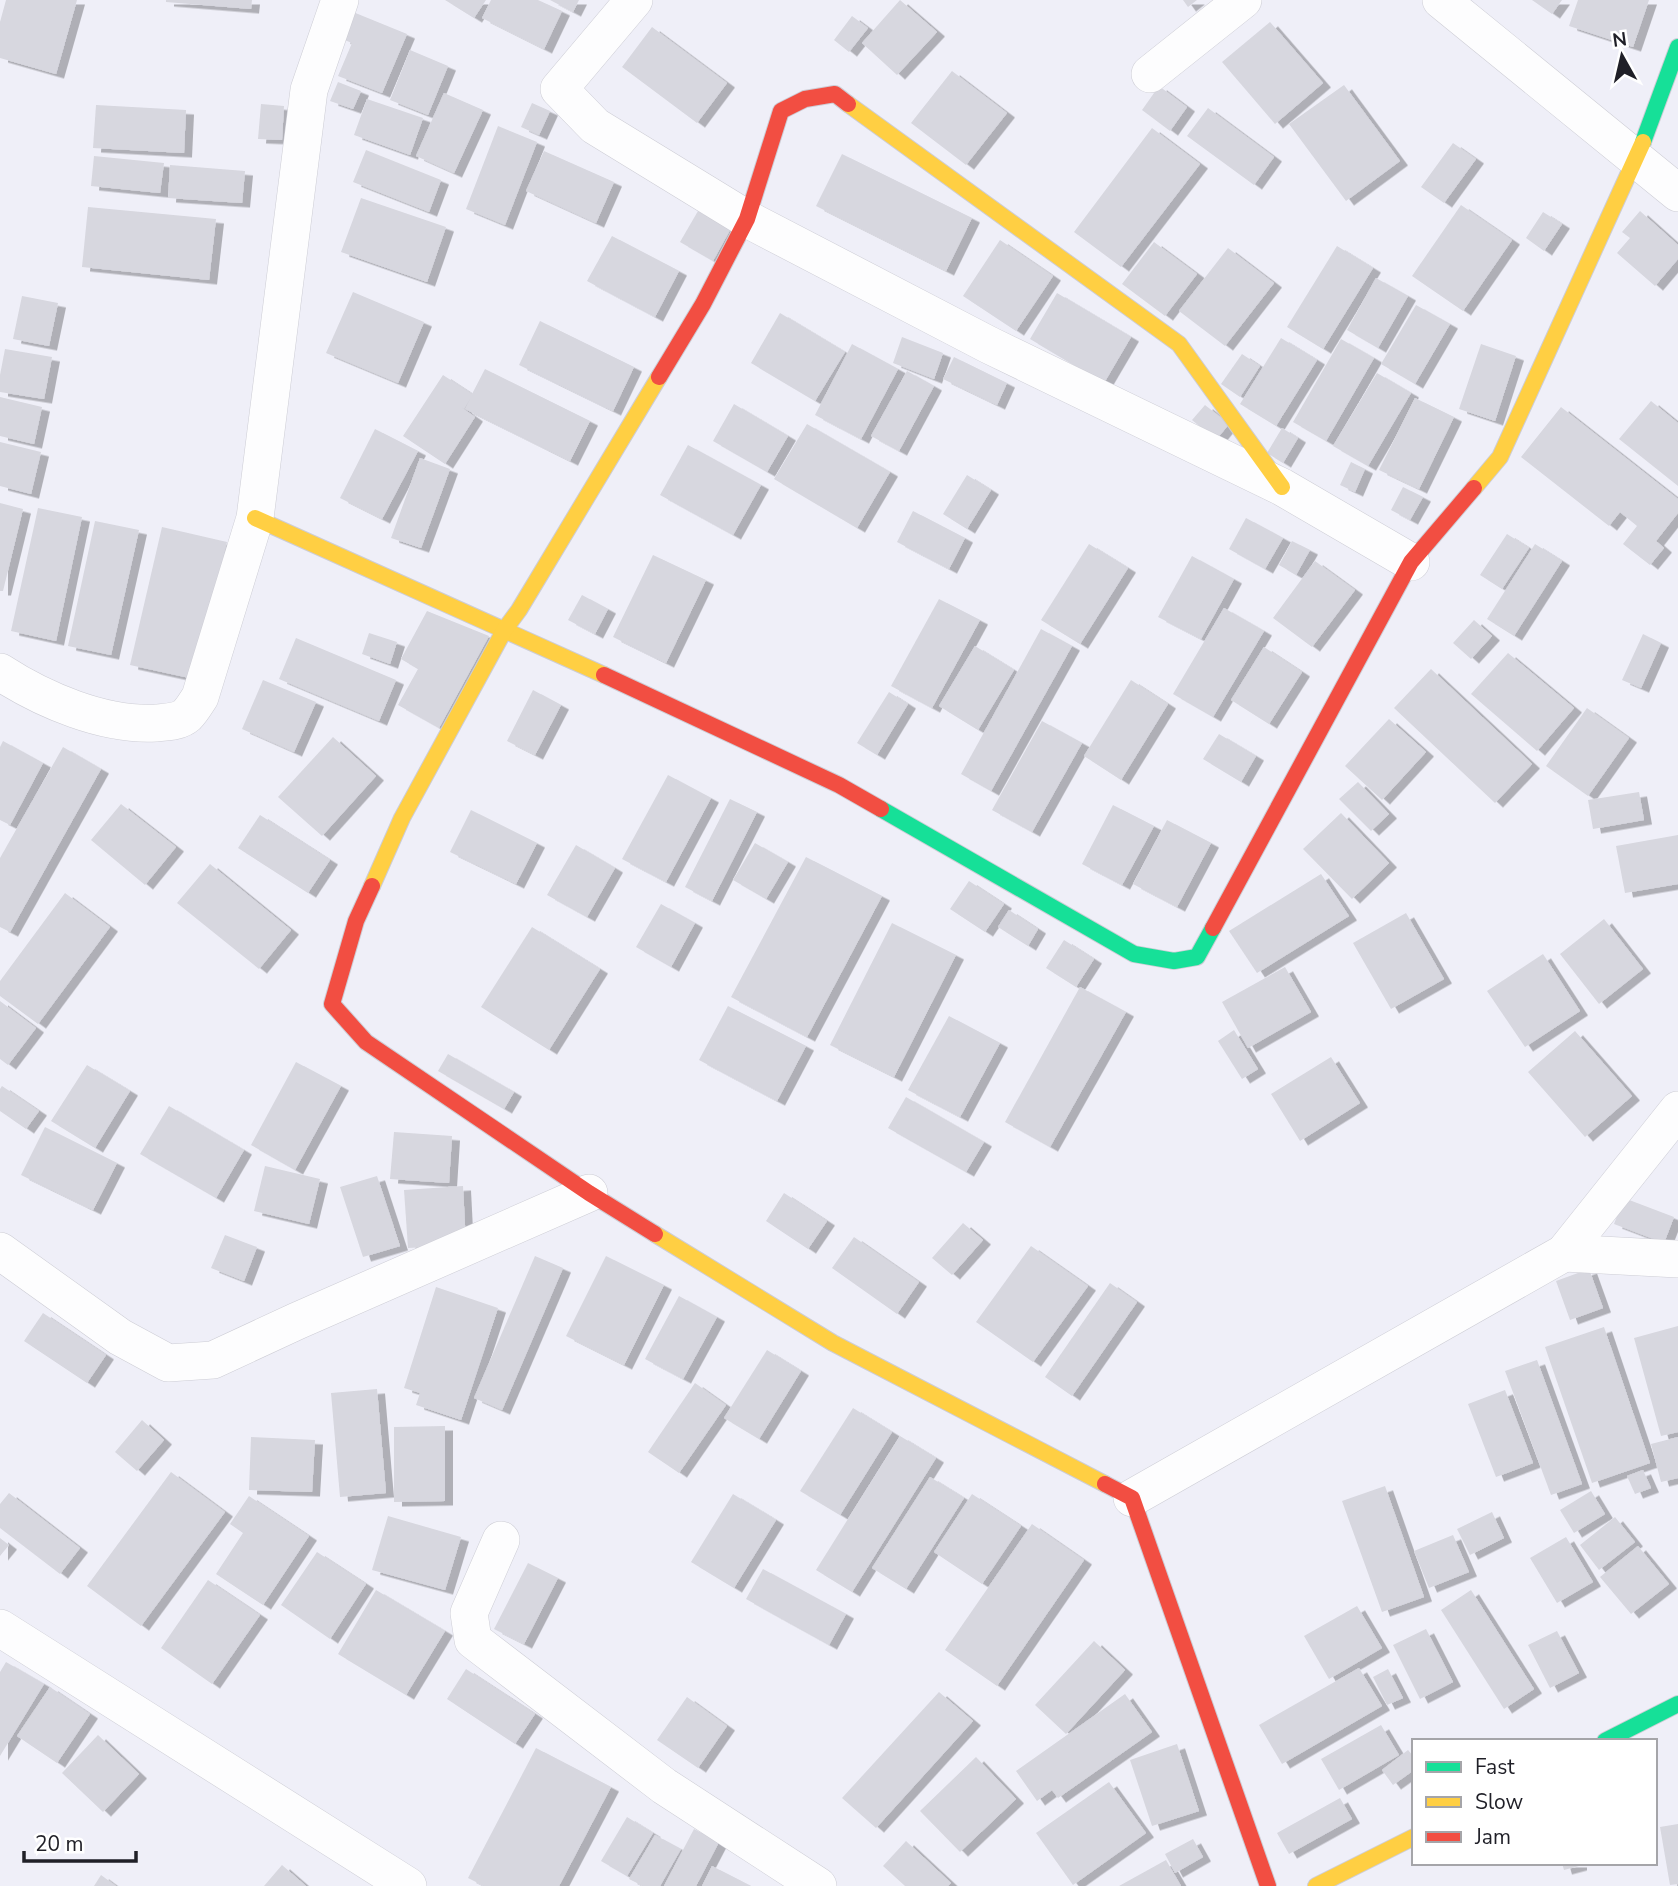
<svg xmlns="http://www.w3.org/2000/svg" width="1678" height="1886" font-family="'Nunito Sans',sans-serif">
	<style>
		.building { fill: #d7d7df; filter: url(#shadow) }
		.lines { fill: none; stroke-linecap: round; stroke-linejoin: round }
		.street-casing { stroke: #cdcdd5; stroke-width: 38 }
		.fast-casing { stroke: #cdcdd5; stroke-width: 18 }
		.slow-casing { stroke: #cdcdd5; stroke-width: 18 }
		.jam-casing { stroke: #cdcdd5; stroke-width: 18 }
		.street { stroke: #fdfdfe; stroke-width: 37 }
		.fast { stroke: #16e098; stroke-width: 16 }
		.slow { stroke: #ffcf43; stroke-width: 16 }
		.jam { stroke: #f24e42; stroke-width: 16 }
	</style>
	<defs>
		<filter id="shadow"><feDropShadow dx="8" dy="4.5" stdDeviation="0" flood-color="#0004"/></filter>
	</defs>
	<rect width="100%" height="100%" fill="#efeff8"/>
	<g class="building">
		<path d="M6 0H77L56 74 0 58V22Z"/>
		<path d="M166 0H252L251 9 166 2Z"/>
		<path d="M445 0H486L474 18Z"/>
		<path d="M491 0H538L562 11 544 49 482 18Z"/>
		<path d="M550 0H579L573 12Z"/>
		<path d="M900 0 937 32 897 75 862 43Z"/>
		<path d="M1183 0H1197L1188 7Z"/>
		<path d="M1532 0H1562L1552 14Z"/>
		<path d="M1578 0H1649L1633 47 1569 26Z"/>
		<path d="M353 12 407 34 382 93 338 76 352 43 342 39Z"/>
		<path d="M852 16 868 28 849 52 834 40Z"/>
		<path d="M1270 22 1323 83 1275 124 1222 62Z"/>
		<path d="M652 27 727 83 697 123 622 67Z"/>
		<path d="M410 50 448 66 428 115 390 100Z"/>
		<path d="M952 71 1007 113 966 165 911 123Z"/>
		<path d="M338 82 361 91 353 109 330 101Z"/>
		<path d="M1344 85 1400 161 1346 201 1289 124Z"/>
		<path d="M1159 86 1187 107 1170 131 1142 110Z"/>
		<path d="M444 93 483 110 454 173 416 156Z"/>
		<path d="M367 99 423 118 410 155 354 135Z"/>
		<path d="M532 103 550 111 539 135 521 127Z"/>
		<path d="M261 104 284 106 282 140 258 139Z"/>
		<path d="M96 105 186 110 184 153 93 148Z"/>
		<path d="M1208 108 1274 157 1254 185 1187 136Z"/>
		<path d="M498 126 537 142 505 225 466 209Z"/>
		<path d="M1152 128 1200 164 1121 267 1074 232Z"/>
		<path d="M1453 143 1476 159 1444 203 1421 187Z"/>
		<path d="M366 150 441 180 429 212 353 182Z"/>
		<path d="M544 151 614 182 596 223 526 191Z"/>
		<path d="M842 154 972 218 946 271 816 206Z"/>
		<path d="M94 156 164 163 160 193 91 186Z"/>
		<path d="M170 165 245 171 242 203 168 198Z"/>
		<path d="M361 198 446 227 427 282 341 252Z"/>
		<path d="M1461 205 1512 240 1463 311 1412 276Z"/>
		<path d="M88 207 216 219 209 280 82 267Z"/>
		<path d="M698 211 730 230 713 261 680 242Z"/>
		<path d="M1640 211 1678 245V259L1655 286 1617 253 1630 238 1622 232Z"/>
		<path d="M1543 212 1562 224 1544 251 1526 238Z"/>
		<path d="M612 236 679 271 655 317 587 281Z"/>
		<path d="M1000 240 1053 276 1016 331 963 296Z"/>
		<path d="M1154 242 1197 274 1165 316 1122 284Z"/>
		<path d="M1337 246 1373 268 1323 349 1287 327Z"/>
		<path d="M1228 248 1274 283 1225 346 1179 311Z"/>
		<path d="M1376 278 1408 296 1378 348 1347 330Z"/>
		<path d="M353 292 424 322 398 383 326 353Z"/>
		<path d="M1057 293 1131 337 1104 383 1030 339Z"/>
		<path d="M22 296 58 303 49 346 13 339Z"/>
		<path d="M1416 305 1450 324 1415 384 1381 364Z"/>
		<path d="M780 313 845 352 815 401 751 363Z"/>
		<path d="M540 321 634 367 613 411 519 365Z"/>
		<path d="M902 337 943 353 934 379 893 363Z"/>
		<path d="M1281 338 1317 360 1276 426 1240 404Z"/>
		<path d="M1341 339 1374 358 1326 441 1293 422Z"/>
		<path d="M852 344 898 369 861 439 815 415Z"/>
		<path d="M1481 344 1516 356 1495 421 1459 409Z"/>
		<path d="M5 349 52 357 44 399 0 392V375Z"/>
		<path d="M1242 354 1260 366 1240 397 1221 384Z"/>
		<path d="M954 357 1007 383 997 405 943 379Z"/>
		<path d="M485 369 590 421 570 461 465 409 470 399 464 409 461 407 475 417 445 464 403 436 443 375 472 394Z"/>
		<path d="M907 371 934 386 899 451 871 436Z"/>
		<path d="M1377 373 1411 393 1368 466 1333 446Z"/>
		<path d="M0 397 42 407 34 444 0 436Z"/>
		<path d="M1415 398 1454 417 1419 489 1379 470Z"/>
		<path d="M1651 401 1678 423V486L1619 439Z"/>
		<path d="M734 404 788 436 767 472 713 441Z"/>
		<path d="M1205 405 1229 424 1216 440 1192 420Z"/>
		<path d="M1561 407 1678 499V513L1656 541 1664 548 1650 565 1623 544 1637 526 1620 512 1609 526 1521 457Z"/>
		<path d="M807 424 890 472 857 528 774 479Z"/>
		<path d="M1282 428 1298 438 1283 463 1267 453Z"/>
		<path d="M375 429 418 451 382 519 340 498Z"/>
		<path d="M0 442 41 452 31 494 0 486Z"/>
		<path d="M688 445 761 485 733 535 660 495Z"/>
		<path d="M420 458 450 469 421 548 391 538Z"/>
		<path d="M1351 462 1365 469 1355 492 1340 485Z"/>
		<path d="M967 475 991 490 967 529 943 514Z"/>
		<path d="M1403 487 1423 497 1410 520 1391 510Z"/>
		<path d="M0 503 23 509 3 591H0Z"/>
		<path d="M38 508 82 517 56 641 11 631Z"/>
		<path d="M913 511 965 538 949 569 897 542Z"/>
		<path d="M1246 518 1283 538 1265 569 1229 549Z"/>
		<path d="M95 521 139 530 111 655 68 646Z"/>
		<path d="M162 527 227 542 194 679 130 665Z"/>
		<path d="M1507 534 1529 548 1502 589 1480 575Z"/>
		<path d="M1292 541 1310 550 1296 575 1279 565Z"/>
		<path d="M1089 544 1128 568 1080 644 1041 620Z"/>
		<path d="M1535 544 1562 561 1514 636 1487 619Z"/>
		<path d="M653 555 706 580 666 663 613 637Z"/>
		<path d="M1192 556 1234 579 1201 639 1158 617Z"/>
		<path d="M1315 561 1355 590 1312 647 1273 618Z"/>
		<path d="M582 595 608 609 595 634 568 620Z"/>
		<path d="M939 599 980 620 932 708 891 686Z"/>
		<path d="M1224 608 1264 631 1213 717 1173 694Z"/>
		<path d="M427 611 489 636 439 728 398 705 418 669 401 659Z"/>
		<path d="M1474 620 1492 636 1471 659 1453 643Z"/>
		<path d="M1041 629 1072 646 991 791 961 774Z"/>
		<path d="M369 633 397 642 390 664 362 654Z"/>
		<path d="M1643 634 1661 643 1641 688 1622 680Z"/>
		<path d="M296 638 396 680 379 721 279 679Z"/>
		<path d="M975 646 1014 670 978 730 939 706Z"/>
		<path d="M1264 647 1302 672 1269 724 1231 700Z"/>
		<path d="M1508 653 1574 708 1537 751 1471 694Z"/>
		<path d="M1431 669 1532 764 1495 803 1394 708Z"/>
		<path d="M263 680 316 702 294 752 242 729Z"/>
		<path d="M1131 680 1168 704 1121 780 1084 756Z"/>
		<path d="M533 690 561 705 535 755 507 741Z"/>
		<path d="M889 692 908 704 877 755 857 743Z"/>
		<path d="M1587 708 1629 738 1588 796 1546 766Z"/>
		<path d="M1389 719 1426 752 1382 800 1345 766Z"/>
		<path d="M1042 721 1082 743 1032 832 992 810Z"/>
		<path d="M1219 734 1256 756 1241 782 1203 759Z"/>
		<path d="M333 737 376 776 322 836 278 797Z"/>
		<path d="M3 741 43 763 10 825 0 820V747Z"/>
		<path d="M63 747 101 769 10 932 0 927V858Z"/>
		<path d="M668 775 711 798 666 882 622 859Z"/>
		<path d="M1358 782 1389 814 1371 831 1339 799Z"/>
		<path d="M1639 792 1644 820 1593 829 1588 800Z"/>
		<path d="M730 799 757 812 712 901 685 887Z"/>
		<path d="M121 804 176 847 145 885 91 840Z"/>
		<path d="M1113 805 1154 826 1122 885 1082 864Z"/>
		<path d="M471 810 537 843 516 884 450 852Z"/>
		<path d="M1341 813 1389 863 1352 899 1303 849Z"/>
		<path d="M260 815 330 860 308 893 238 848Z"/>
		<path d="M1167 820 1211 843 1177 907 1133 884Z"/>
		<path d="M1678 835V884L1625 893 1616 846Z"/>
		<path d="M755 843 788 862 766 899 733 880Z"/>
		<path d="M576 845 615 868 587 917 547 895Z"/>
		<path d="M806 857 882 896 807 1037 731 997Z"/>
		<path d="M210 864 291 930 259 969 177 903Z"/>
		<path d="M1321 874 1349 916 1257 973 1229 931Z"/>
		<path d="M969 881 1004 904 985 932 950 909Z"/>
		<path d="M65 893 110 927 38 1024 0 996V981Z"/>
		<path d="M661 904 695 923 671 967 636 947Z"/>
		<path d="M1009 910 1038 929 1028 946 998 927Z"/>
		<path d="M1406 913 1444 979 1391 1009 1353 943Z"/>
		<path d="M1604 919 1643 969 1599 1004 1560 954Z"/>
		<path d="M892 923 956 955 894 1077 830 1045Z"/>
		<path d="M532 927 600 969 549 1050 481 1007Z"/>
		<path d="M1064 940 1094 959 1076 987 1046 968Z"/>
		<path d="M1543 954 1580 1011 1525 1047 1487 991Z"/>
		<path d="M1285 967 1311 1012 1248 1048 1222 1002Z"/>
		<path d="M1080 987 1126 1012 1050 1147 1005 1122Z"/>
		<path d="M0 1001 36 1028 8 1065 0 1059Z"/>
		<path d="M728 1006 806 1046 777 1101 699 1060Z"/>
		<path d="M949 1016 1000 1043 960 1117 908 1090Z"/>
		<path d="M1234 1030 1258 1069 1242 1079 1218 1041Z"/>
		<path d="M1575 1031 1632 1096 1585 1137 1528 1072Z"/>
		<path d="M448 1054 514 1092 504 1109 438 1071Z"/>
		<path d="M1331 1057 1360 1103 1300 1141 1271 1094Z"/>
		<path d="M296 1062 341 1086 295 1170 251 1145Z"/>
		<path d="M87 1065 130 1091 95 1148 51 1121Z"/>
		<path d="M2 1086 39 1111 26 1129 0 1111V1089Z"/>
		<path d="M906 1097 984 1142 966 1172 888 1128Z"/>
		<path d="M169 1106 244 1150 216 1198 140 1154Z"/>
		<path d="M45 1127 117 1163 93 1210 21 1175Z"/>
		<path d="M394 1132 452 1136 449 1183 390 1179Z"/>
		<path d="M265 1166 320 1179 309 1224 254 1211Z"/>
		<path d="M377 1176 400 1246 363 1257 340 1187Z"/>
		<path d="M463 1186 466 1245 408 1248 404 1190Z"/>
		<path d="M784 1193 827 1221 808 1249 766 1221Z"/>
		<path d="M1624 1198 1674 1217 1664 1243 1614 1224Z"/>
		<path d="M963 1223 983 1240 952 1275 932 1258Z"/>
		<path d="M225 1235 257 1247 244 1281 211 1268Z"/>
		<path d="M854 1237 919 1282 897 1314 832 1268Z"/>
		<path d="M1031 1246 1088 1286 1033 1362 976 1322Z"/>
		<path d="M535 1256 563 1268 502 1410 474 1398Z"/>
		<path d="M606 1256 664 1285 624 1365 566 1336Z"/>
		<path d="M1589 1269 1603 1308 1570 1320 1556 1281Z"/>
		<path d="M1110 1283 1137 1302 1072 1396 1045 1377Z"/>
		<path d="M436 1287 498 1308 461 1420 416 1405 420 1393 404 1388Z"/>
		<path d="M679 1296 717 1317 683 1379 645 1359Z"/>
		<path d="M43 1313 106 1355 87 1383 24 1341Z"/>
		<path d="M1678 1326V1432L1661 1436 1634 1338Z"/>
		<path d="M1604 1327 1650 1463 1592 1483 1545 1347Z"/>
		<path d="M767 1350 801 1371 759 1439 724 1418Z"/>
		<path d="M1537 1360 1582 1484 1551 1495 1505 1371Z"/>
		<path d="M695 1383 726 1405 679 1473 648 1452Z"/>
		<path d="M377 1389 386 1493 340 1497 331 1393Z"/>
		<path d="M1505 1390 1533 1463 1496 1477 1468 1404Z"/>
		<path d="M853 1408 892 1432 840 1515 800 1491Z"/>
		<path d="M142 1420 164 1440 137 1471 115 1452Z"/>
		<path d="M445 1426V1501L394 1502V1427Z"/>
		<path d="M900 1436 936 1458 852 1592 816 1570Z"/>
		<path d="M251 1437 315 1440 312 1492 249 1490Z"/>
		<path d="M1678 1437V1478L1661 1482 1651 1444Z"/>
		<path d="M1643 1470 1651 1488 1635 1494 1627 1476Z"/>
		<path d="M171 1472 225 1512 141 1626 87 1586Z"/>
		<path d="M930 1477 964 1498 906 1589 872 1568Z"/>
		<path d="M1385 1486 1424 1597 1382 1612 1342 1501Z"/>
		<path d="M1591 1491 1605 1514 1574 1533 1560 1510Z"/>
		<path d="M9 1493 80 1548 60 1574 0 1528V1504Z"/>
		<path d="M733 1494 776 1520 734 1588 691 1562Z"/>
		<path d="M972 1494 1021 1526 982 1584 934 1552Z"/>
		<path d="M249 1496 309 1536 263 1605 216 1574 243 1533 230 1524Z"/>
		<path d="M1492 1512 1504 1538 1470 1555 1457 1529Z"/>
		<path d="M388 1516 461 1537 445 1590 372 1570Z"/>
		<path d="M1615 1517 1635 1542 1599 1570 1580 1545Z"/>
		<path d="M1032 1524 1084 1560 997 1686 945 1650Z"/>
		<path d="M1453 1535 1469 1572 1429 1588 1414 1551Z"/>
		<path d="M1566 1537 1593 1582 1557 1603 1530 1558Z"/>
		<path d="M0 1538 9 1545 0 1556Z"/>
		<path d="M1638 1546 1669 1584 1631 1614 1600 1577Z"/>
		<path d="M317 1552 366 1584 330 1639 281 1605Z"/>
		<path d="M528 1563 558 1578 524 1644 494 1629Z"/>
		<path d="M763 1569 846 1614 829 1645 746 1599Z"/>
		<path d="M208 1580 260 1615 212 1684 161 1648Z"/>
		<path d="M376 1590 445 1631 406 1695 338 1654Z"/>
		<path d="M1471 1590 1534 1689 1504 1709 1441 1610Z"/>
		<path d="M1357 1606 1382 1648 1329 1679 1304 1636Z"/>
		<path d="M1426 1629 1453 1682 1420 1699 1393 1645Z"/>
		<path d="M1557 1631 1579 1673 1550 1688 1528 1645Z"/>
		<path d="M1094 1641 1125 1670 1066 1734 1035 1705Z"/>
		<path d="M6 1662 44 1684 0 1756V1672Z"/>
		<path d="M1359 1668 1382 1706 1282 1764 1259 1725Z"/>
		<path d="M466 1669 535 1714 515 1744 447 1699Z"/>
		<path d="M1388 1669 1403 1698 1387 1705 1373 1677Z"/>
		<path d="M50 1687 90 1714 57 1763 17 1736Z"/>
		<path d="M939 1692 973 1721 876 1828 842 1798Z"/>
		<path d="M1125 1694 1152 1732 1058 1798 1052 1790 1037 1801 1016 1771Z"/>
		<path d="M687 1697 727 1726 698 1768 657 1740Z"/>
		<path d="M1381 1725 1399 1755 1339 1790 1321 1759Z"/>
		<path d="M98 1735 139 1774 103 1812 62 1773Z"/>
		<path d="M1177 1744 1199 1811 1152 1826 1130 1760Z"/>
		<path d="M536 1748 611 1787 559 1886H484L468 1878Z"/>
		<path d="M1408 1750 1414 1757V1770L1393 1785 1382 1770Z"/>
		<path d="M976 1757 1016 1799 960 1852 920 1811Z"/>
		<path d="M1109 1782 1146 1833 1073 1885 1036 1833Z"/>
		<path d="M1340 1798 1352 1819 1289 1854 1277 1833Z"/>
		<path d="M627 1817 653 1833 627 1876 601 1861Z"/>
		<path d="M1678 1824V1884L1670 1885 1660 1827Z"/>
		<path d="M694 1829 719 1842 696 1886H664Z"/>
		<path d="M655 1835 681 1849 660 1886H643L629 1879Z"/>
		<path d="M1193 1839 1203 1857 1175 1873 1165 1854Z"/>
		<path d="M906 1841 951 1883 948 1886H905L883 1866Z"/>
		<path d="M1166 1860 1181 1886H1119Z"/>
		<path d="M1562 1863H1579V1866L1564 1870Z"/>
		<path d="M282 1865 306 1886H264Z"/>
		<path d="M712 1866 751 1886H702Z"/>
		<path d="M101 1875 116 1886H94Z"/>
	</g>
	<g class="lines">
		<defs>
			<g id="street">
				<path d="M634 0 559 89 595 126 747 219 989 345 1282 487 1411 562"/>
				<path d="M1441 0 1678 193"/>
				<path d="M1150 74 1243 0"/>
				<path d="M0 672C43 700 104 726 156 723 167 722 179 722 187 715 192 710 196 703 200 697L255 518 309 90 340 0"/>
				<path d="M0 1251 120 1337 168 1363 213 1360 297 1321 589 1193"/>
				<path d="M1564 1253 1678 1259"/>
				<path d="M1132 1498 1564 1253 1678 1110"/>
				<path d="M501 1540 469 1613 473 1640 664 1786 818 1886"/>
				<path d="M0 1628 408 1886"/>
			</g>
			<g id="fast">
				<path d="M1643 142 1678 47"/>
				<path d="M881 809 1134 954 1174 961 1197 957 1213 928"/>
				<path d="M1605 1741 1678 1704"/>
			</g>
			<g id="slow">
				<path d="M848 104 1179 344 1282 487"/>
				<path d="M1474 488 1500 457 1643 142"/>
				<path d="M255 518 604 675"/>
				<path d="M372 886 402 818 505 629 519 610 659 377"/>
				<path d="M655 1234 833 1343 1105 1484"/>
				<path d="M1316 1886 1414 1837"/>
			</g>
			<g id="jam">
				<path d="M659 377 703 304 747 219 781 111 805 99 835 94 848 104"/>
				<path d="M604 675 839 785 881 809"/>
				<path d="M372 886 356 921 332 1004 366 1042 589 1193 655 1234"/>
				<path d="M1213 928 1411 562 1474 488"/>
				<path d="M1105 1484 1132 1498 1268 1886"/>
			</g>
		</defs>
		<use href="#street" class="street-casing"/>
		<use href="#fast" class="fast-casing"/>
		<use href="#slow" class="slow-casing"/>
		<use href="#jam" class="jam-casing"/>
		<use href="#street" class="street"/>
		<use href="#fast" class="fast"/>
		<use href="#slow" class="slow"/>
		<use href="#jam" class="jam"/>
	</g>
	<rect x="1412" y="1739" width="245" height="126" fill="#ffffff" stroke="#a5a5a9" stroke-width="2"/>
	<rect x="1426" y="1762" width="35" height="10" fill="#16e098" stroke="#a5a5a9" stroke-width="2"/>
	<text x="1475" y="1774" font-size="21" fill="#1f1f27">Fast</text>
	<rect x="1426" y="1797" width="35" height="10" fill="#ffcf43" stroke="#a5a5a9" stroke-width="2"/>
	<text x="1475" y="1809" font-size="21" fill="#1f1f27">Slow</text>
	<rect x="1426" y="1832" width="35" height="10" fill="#f24e42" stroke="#a5a5a9" stroke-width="2"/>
	<text x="1475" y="1844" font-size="21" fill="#1f1f27">Jam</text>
	<g transform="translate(1622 56) rotate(352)" stroke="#ffffff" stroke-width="5" paint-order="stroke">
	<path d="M0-5L12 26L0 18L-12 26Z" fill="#1f1f27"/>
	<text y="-10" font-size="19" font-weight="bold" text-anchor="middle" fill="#1f1f27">N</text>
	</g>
	<path d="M24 1851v10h112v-10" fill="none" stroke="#1f1f27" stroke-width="3.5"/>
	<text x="35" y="1851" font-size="21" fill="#1f1f27" stroke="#ffffff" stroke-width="5" paint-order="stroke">20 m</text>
</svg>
